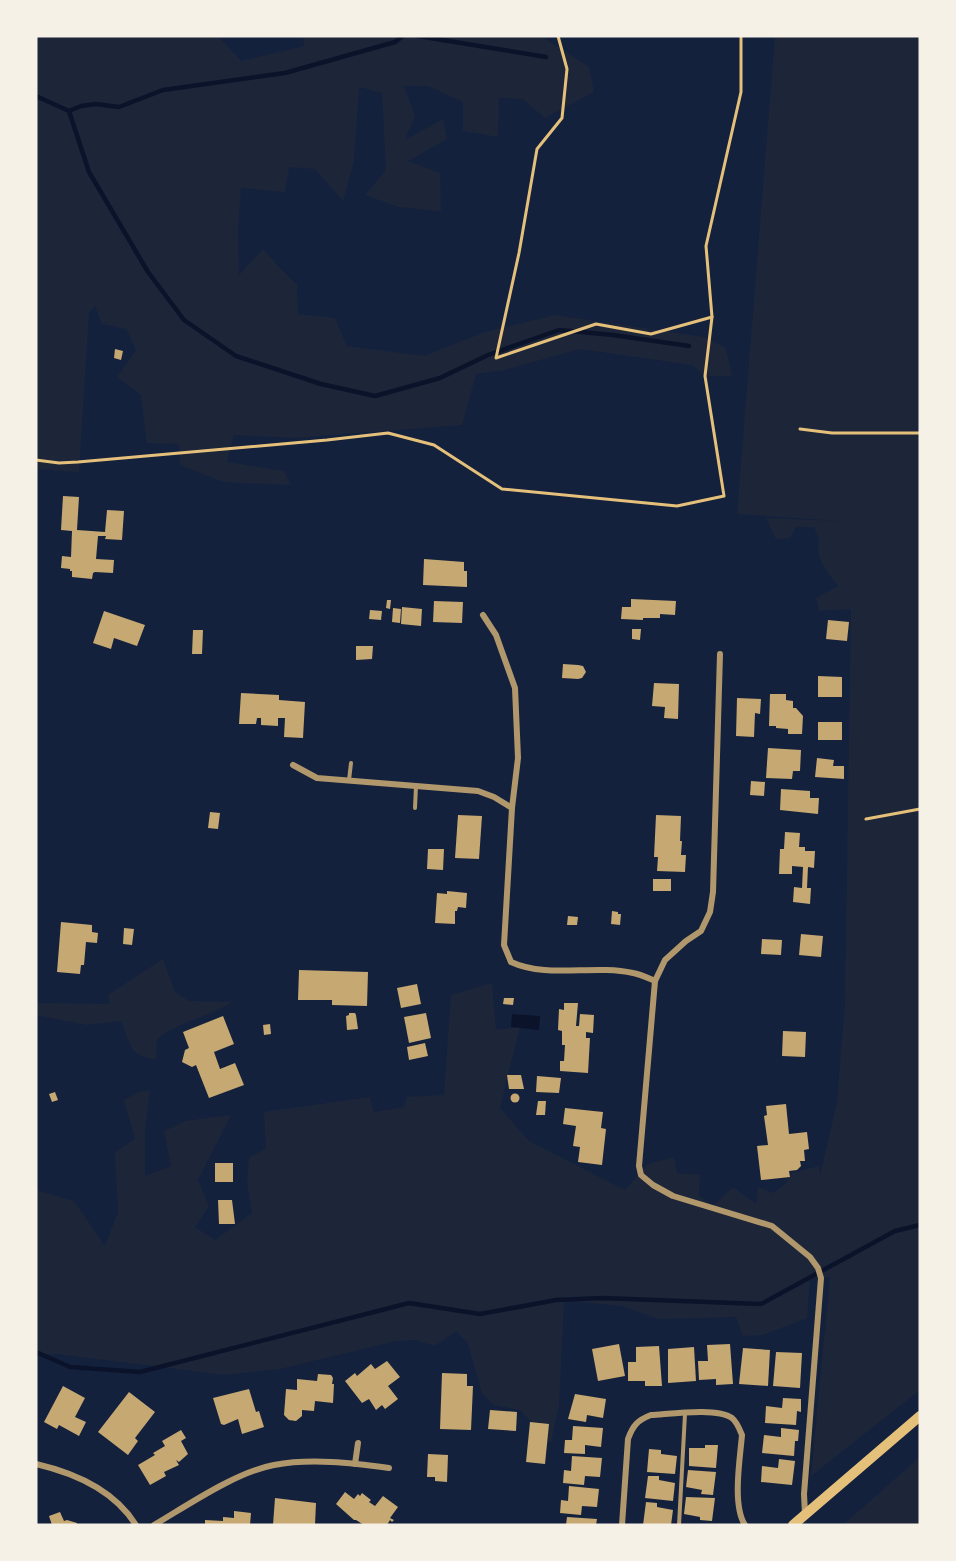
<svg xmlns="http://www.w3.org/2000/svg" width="956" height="1561" font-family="Ubuntu,sans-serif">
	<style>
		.green { fill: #1d2539 }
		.water { fill: #0b132b }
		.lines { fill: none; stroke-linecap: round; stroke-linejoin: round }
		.stream { stroke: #0b132b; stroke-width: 4.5 }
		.building { fill: #c6a872 }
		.path { stroke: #e5c07b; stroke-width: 3 }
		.service { stroke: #b1986c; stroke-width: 4 }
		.minor { stroke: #b1986c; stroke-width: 6 }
		.secondary { stroke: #e5c07b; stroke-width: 10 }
	</style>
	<rect width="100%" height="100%" fill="#14213d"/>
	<g class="green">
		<path d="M36 36H218L241 61 304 46 303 36H541L589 67 594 92 545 118 523 99 499 98 498 137 463 131V102L428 86H404L415 116 405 140 443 119 447 139 408 161 440 173 441 211 398 207 365 195 386 170 382 93 359 87 354 161 343 201 315 169 289 167 285 192 241 188 238 229 239 275 263 249 280 268 297 285 298 314 335 318 347 346 424 356 485 332 555 315 704 337 726 348 732 376H705L692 365 580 349 504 370 476 374 462 425 293 438 234 435 227 462 284 471 291 485 223 482 180 465 179 444 147 443 141 395 117 377 136 350 126 329 102 324 95 306 89 313 79 472 36 469Z"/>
		<path d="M775 36H920V1390L811 1476 830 1277 810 1278 807 1318 763 1335 743 1336 736 1317 658 1319 623 1306 564 1301 559 1405 551 1443 520 1410 494 1405 482 1393 468 1344 456 1331 435 1346 415 1340 396 1341 280 1369 225 1375 58 1354H36V1190L74 1201 105 1246 118 1212 115 1152 135 1139 124 1100 139 1092 150 1090 145 1128V1176L171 1166 164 1131 185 1121 231 1115 198 1180 209 1206 195 1227 215 1240 252 1213 247 1182 249 1157 266 1149 264 1112 370 1097 374 1112 404 1107 407 1097 444 1095 451 995 492 983 496 1030 520 1027 500 1108 529 1141 625 1190 648 1164 674 1157 677 1173 700 1175 699 1196 713 1206 733 1187 756 1204 758 1187 773 1193 785 1184 792 1173 819 1166 820 1176 837 1102 845 1004 851 609 819 611 816 598 838 586C825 569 815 559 819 537L814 527H796L790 538 776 539 766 518 841 521 737 514Z"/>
		<path d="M163 959 175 992 189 1001 232 1002C208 1018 179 1021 157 1039L156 1059C129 1058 130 1042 121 1021L87 1025 36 1015V1003L110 1004 108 995Z"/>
		<path d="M920 1457V1525H843Z"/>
	</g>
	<path class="water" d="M512 1014 540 1016 539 1030 511 1027Z"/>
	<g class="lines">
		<g class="stream">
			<path d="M418 36 546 57"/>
			<path d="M36 96 69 111 81 106 96 104 119 107 163 90 285 73 395 42 403 36"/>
			<path d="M69 111 89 172 148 272 184 320 236 356 321 384 375 396 440 378 488 355 559 330 613 335 689 346"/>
			<path d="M36 1352 70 1367 140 1372 409 1303 480 1314 556 1300 602 1298 761 1304 895 1231 920 1225"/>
		</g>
	</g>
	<g class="building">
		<path d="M115 349 123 351 121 360 114 358Z"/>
		<path d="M63 496 79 497 77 530 105 532 107 510 124 511 122 540 105 539 106 536H98L96 559 114 560 113 573 95 572 93 573 92 579 72 577V571H70V569L61 568 62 556 71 557 72 531 61 530Z"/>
		<path d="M424 559 464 562V571H467V587L423 585Z"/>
		<path d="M631 599 676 601 675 615 660 614V618H643V620L621 619 622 607H631Z"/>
		<path d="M387 600H391L390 609 386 608Z"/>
		<path d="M434 601 463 602 462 623 433 622Z"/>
		<path d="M402 607 422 609 421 626 401 624Z"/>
		<path d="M393 608 401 609 400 623 392 622Z"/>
		<path d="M370 610 382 611 381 620 369 619Z"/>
		<path d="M104 611 145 625 137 646 114 638 111 649 93 643Z"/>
		<path d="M828 620 849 622 847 641 826 639Z"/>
		<path d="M632 629H641L640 640 632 639Z"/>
		<path d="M193 630H203L202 654H192Z"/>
		<path d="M356 646H373L372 659 356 660Z"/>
		<path d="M563 664 578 665 583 666 586 672 582 678 578 679 562 678Z"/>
		<path d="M818 676 842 677V697H818Z"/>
		<path d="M654 683 679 684 678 719 664 718 665 707 652 706Z"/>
		<path d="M241 693 279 695V700L305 702 303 738 284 737 285 718H278V726L261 725V718H257L256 724H239Z"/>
		<path d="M770 694H786V700L793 701V708H796L803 716 802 734H788V729L776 728V726H769Z"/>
		<path d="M737 698 761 699 760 714 755 713 754 737 736 736Z"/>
		<rect x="818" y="722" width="24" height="18"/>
		<path d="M768 748 801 750 800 771H793L792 779 766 778Z"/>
		<path d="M817 758 834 760 833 766H844V779L815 777Z"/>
		<path d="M751 781 765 782 764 796 750 795Z"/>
		<path d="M781 789 810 791V798H819L818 814 780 810Z"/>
		<path d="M210 812 220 813 218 829 208 828Z"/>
		<path d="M458 815 482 816 479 859 455 858Z"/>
		<path d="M656 815 681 816 680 841H682L681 855H686L685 872 657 871 658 857H654Z"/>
		<path d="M785 832 800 833 799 847H805V851H815L814 868 808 867 807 888H811L810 904 793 902 794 887 802 888 803 867 792 866V874H779L780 849H784Z"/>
		<path d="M428 849H444L443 870 427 869Z"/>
		<rect x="653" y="879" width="18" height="12"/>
		<path d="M447 891 467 893 466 908 458 907 457 911H455V924L435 923 437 893 447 894Z"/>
		<path d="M612 911 618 912V914H621L620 925 611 924Z"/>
		<path d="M568 916 578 917 577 925H567Z"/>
		<path d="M61 922 92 925V932L98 933 97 943 86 942 84 965H81L80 974 57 972Z"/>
		<path d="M124 928 134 929 132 945 123 944Z"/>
		<path d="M801 934 823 936 821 957 799 955Z"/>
		<path d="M762 939 782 940 781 955 761 954Z"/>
		<path d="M299 970 368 972 367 1006 332 1005V1000H298Z"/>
		<path d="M417 984 421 1004 401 1008 397 988Z"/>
		<path d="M504 998H514L513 1005 503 1004Z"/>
		<path d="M564 1003H578L576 1026H579L580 1014 594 1015 593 1033 586 1032V1038H590L588 1073 560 1071V1061H564L565 1045H562V1031L558 1030 559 1009 564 1010Z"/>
		<path d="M349 1013H355L356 1015 358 1029 347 1030 346 1016 349 1015Z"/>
		<path d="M426 1013 431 1038 409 1043 404 1017Z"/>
		<path d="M223 1016 234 1044 214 1052 220 1069 235 1063 244 1085 209 1098 196 1065 192 1067 182 1062 185 1050 189 1048 183 1032Z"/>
		<path d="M270 1024 271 1034 264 1035 263 1025Z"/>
		<path d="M783 1031 806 1032 805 1057 782 1056Z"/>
		<path d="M425 1043 428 1056 409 1060 407 1047Z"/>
		<path d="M507 1075H521L524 1089H509Z"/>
		<path d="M537 1076 561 1078 559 1093 536 1092Z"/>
		<path d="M55 1092 58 1100 52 1102 49 1094Z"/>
		<circle cx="515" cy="1098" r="4.5"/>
		<path d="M538 1101H546L545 1115H536Z"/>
		<path d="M786 1104 789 1134 807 1132 809 1149 804 1150 805 1161H800L801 1166 797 1170 789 1171 790 1177 761 1180 757 1146 768 1145 764 1116 767 1115 766 1106Z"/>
		<path d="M565 1108 603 1112 601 1128 606 1129 602 1165 578 1162 580 1147 573 1146 576 1126 563 1124Z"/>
		<rect x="215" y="1163" width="18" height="19"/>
		<path d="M218 1200H232L235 1224H219Z"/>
		<path d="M619 1344 625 1376 598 1381 592 1349Z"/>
		<path d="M730 1344 733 1384 716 1385V1379L699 1380 698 1361H708L707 1345Z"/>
		<path d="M659 1346 662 1386H645V1381H628V1362H636V1347Z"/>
		<path d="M694 1347 696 1381 668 1383V1349Z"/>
		<path d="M743 1348 770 1350 768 1386 739 1384Z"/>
		<path d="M776 1352 802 1353 800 1388 773 1386Z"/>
		<path d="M387 1361 400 1377 388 1386 398 1399 385 1409 382 1405 376 1410 369 1399 362 1403 345 1381 355 1373 357 1376 371 1364 375 1369Z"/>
		<path d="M442 1373 467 1374V1386H473L471 1430 440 1429Z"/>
		<path d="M318 1374 331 1375 333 1378 332 1384H334L333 1403 315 1401 314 1411 302 1410V1416L296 1421 289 1420 284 1415 286 1389 297 1390V1379L317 1381Z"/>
		<path d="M63 1386 85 1398 75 1417 86 1422 79 1436 59 1425 57 1429 44 1422Z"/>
		<path d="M249 1389 256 1412 259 1411 264 1427 242 1434 238 1419 224 1425 221 1424 213 1398Z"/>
		<path d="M129 1392 155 1412 135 1438 138 1441 128 1455 98 1432Z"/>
		<path d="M575 1394 606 1399 603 1418 587 1415 586 1422 568 1419Z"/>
		<path d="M783 1398 801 1399V1412L797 1411 796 1425 765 1423 766 1406 782 1408Z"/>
		<path d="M490 1410 517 1412 516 1431 488 1429Z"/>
		<path d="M530 1422 549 1424 545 1464 526 1462Z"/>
		<path d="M573 1426 603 1428 601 1447 585 1445V1454L564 1453 565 1440H572Z"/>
		<path d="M781 1428 799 1430 798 1441H795L794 1456 762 1453 764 1435 781 1437Z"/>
		<path d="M181 1430 186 1438 181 1441 188 1454 179 1462 176 1460 179 1465 164 1472 166 1476 150 1485 138 1465 155 1455 153 1453 165 1446 162 1441Z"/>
		<path d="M705 1445H718L716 1468 689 1466V1448H705Z"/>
		<path d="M649 1449 661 1450V1454L677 1456 675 1474 647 1472Z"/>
		<path d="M428 1454 448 1455 447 1482 435 1481V1477H427Z"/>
		<path d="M572 1456 602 1458 600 1477 585 1476 584 1485 563 1483 564 1470 571 1471Z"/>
		<path d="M779 1459 795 1461 792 1485 761 1482 762 1466 778 1468Z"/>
		<path d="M688 1470 716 1472 713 1495 701 1494 702 1490 686 1487Z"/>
		<path d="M648 1476H659V1480L675 1483 673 1501 645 1498Z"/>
		<path d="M569 1486 599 1489 597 1507 582 1506 581 1515 560 1513 561 1500 568 1501Z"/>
		<path d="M345 1492 354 1499 358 1494 360 1496 362 1493 371 1500 369 1502 375 1506 383 1496 398 1507 390 1518 394 1520 392 1522 390 1520 387 1525H364L356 1520H354L336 1504Z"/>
		<path d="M686 1497 715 1498 712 1521 700 1520V1517L684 1514Z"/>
		<path d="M275 1498 316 1503 315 1525H273Z"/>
		<path d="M646 1502 657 1503V1507L673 1510 671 1525H643Z"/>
		<path d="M234 1511 251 1513 250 1525H205V1520L223 1521V1517L234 1518Z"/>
		<path d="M60 1512 64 1521 67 1520 77 1523V1525H52L49 1516Z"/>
		<path d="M567 1517 597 1519 596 1525H566Z"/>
	</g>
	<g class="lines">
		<g class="path">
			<path d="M712 317 706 246 741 92V36"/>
			<path d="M800 429 832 433H920"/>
			<path d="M36 460 59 463 78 462 327 440 388 433 434 445 502 489 677 506 724 496 705 376 712 317 651 334 596 324 496 358 519 253 537 149 562 118 567 69 558 36"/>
			<path d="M866 819 920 809"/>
		</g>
		<g class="service">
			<path d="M349 780 351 763"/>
			<path d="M415 808 416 786"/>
			<path d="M679 1525 685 1414"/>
		</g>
		<g class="minor">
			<path d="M483 615 496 635 515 688 518 758 512 808"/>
			<path d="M720 654 713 892 710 912 701 931 686 941 665 960 655 981 639 1166 641 1175 653 1185 673 1196 772 1226 810 1257 818 1268 821 1278 804 1494 805 1514"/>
			<path d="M293 765 317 778 478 791 494 797 512 808 504 945 511 962C548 979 593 964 633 973 640 974 648 978 655 981"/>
			<path d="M36 1464C75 1473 114 1490 136 1525"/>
			<path d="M355 1464 358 1443"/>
			<path d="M154 1525C188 1505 236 1472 274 1465 311 1458 352 1463 389 1468"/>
			<path d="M622 1525 628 1439C633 1425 638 1420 651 1415 670 1414 717 1407 732 1418 737 1422 739 1428 742 1435 740 1459 732 1505 745 1525"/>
		</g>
		<path class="secondary" d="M793 1525 920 1416"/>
	</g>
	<rect width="956" height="1561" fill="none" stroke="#f6f1e7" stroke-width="75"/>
</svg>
